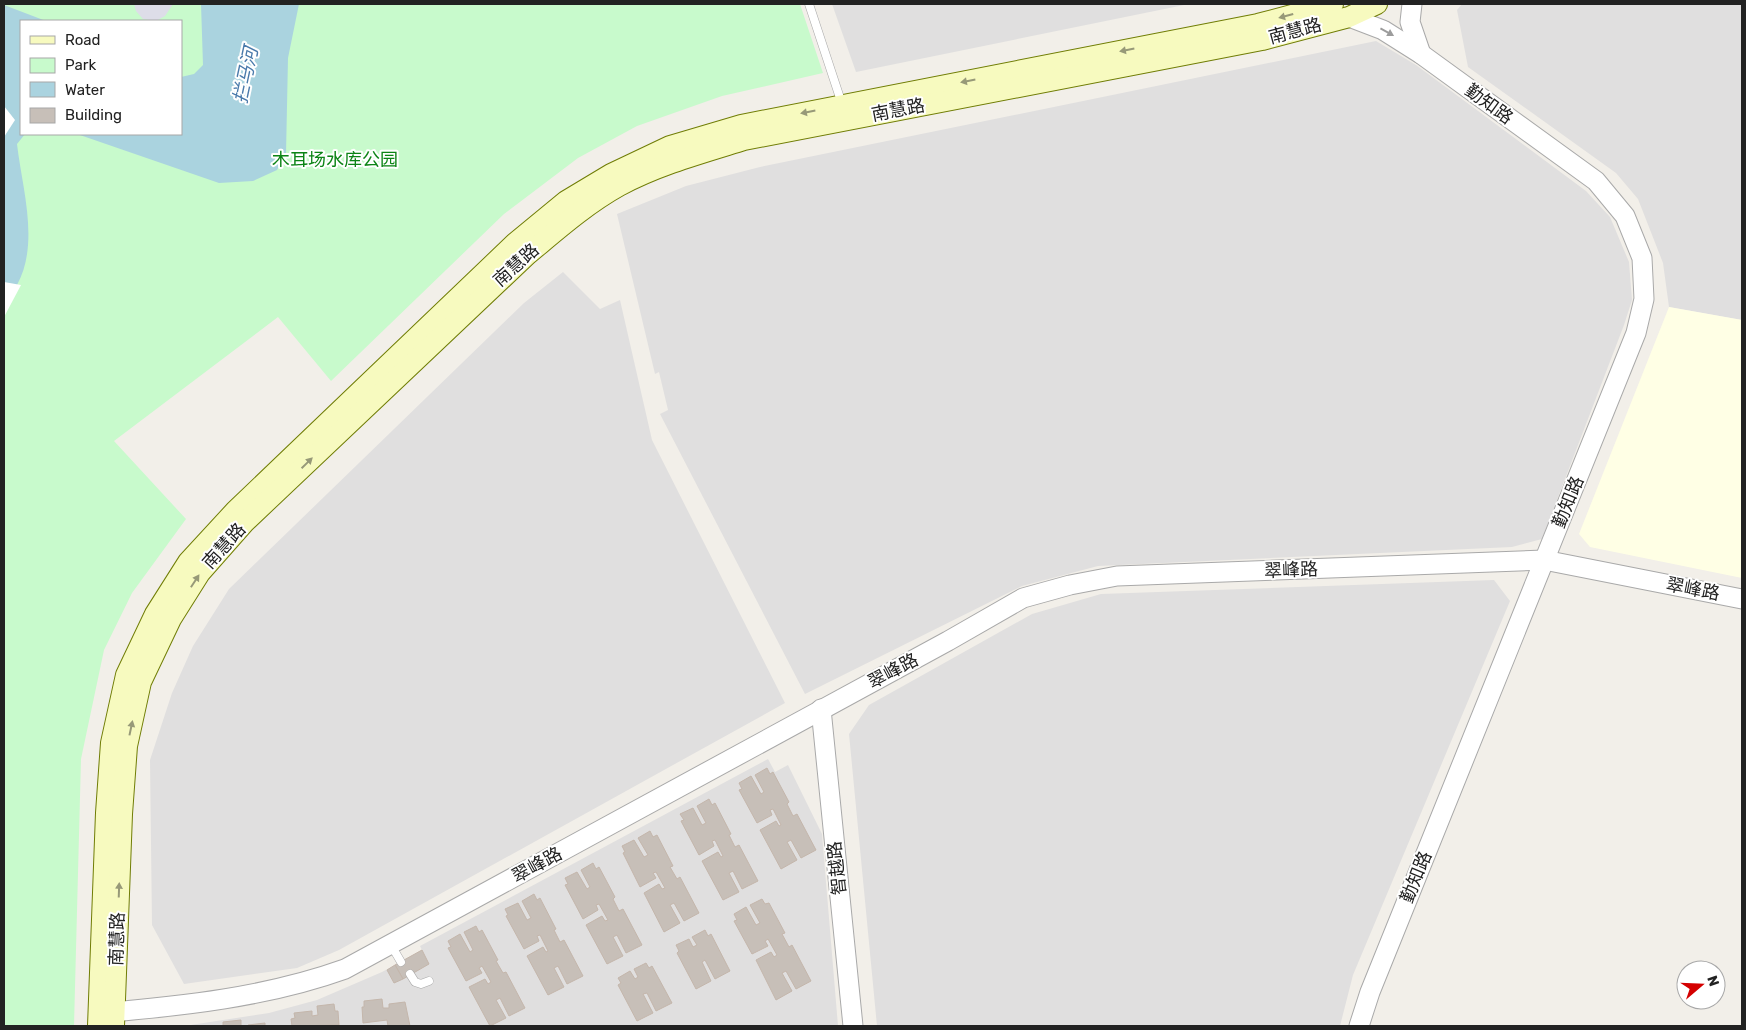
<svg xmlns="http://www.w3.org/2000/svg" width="1746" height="1030" font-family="Rubik,'Noto Sans SC',sans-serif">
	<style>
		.residential { fill: #e0dfdf }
		.education { fill: #ffffe5 }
		.park { fill: #c8facc; fill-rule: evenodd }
		.plaza { fill: #dddde8 }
		.water { fill: #aad3df }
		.pier { fill: #fff }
		.building { fill: #c7bfb8; stroke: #c4b6ab }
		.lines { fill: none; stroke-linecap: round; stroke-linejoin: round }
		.service-casing { stroke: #a9a9a9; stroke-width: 9 }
		.tertiary-casing { stroke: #a9a9a9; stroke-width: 21 }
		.secondary-casing { stroke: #707d05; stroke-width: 22 }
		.service { stroke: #fff; stroke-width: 8 }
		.tertiary { stroke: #fff; stroke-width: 19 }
		.secondary { stroke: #f7fabf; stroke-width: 20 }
		.oneway { fill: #979978 }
		.oneway2 { fill: #9c9c9c }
		.labels { text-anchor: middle; stroke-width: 4; stroke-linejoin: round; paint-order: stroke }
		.street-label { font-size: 18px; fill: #222; stroke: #fff }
		.park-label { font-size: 18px; fill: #0c8416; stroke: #fff }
		.water-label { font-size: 19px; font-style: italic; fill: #4a7aab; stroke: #fff }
	</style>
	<rect width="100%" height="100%" fill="#f2efe9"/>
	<g class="residential">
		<path d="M832 4H1189L856 72Z"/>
		<path d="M1462 4H1742V320L1669 307 1663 263 1638 199 1616 173 1468 67 1457 10Z"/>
		<path d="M1376 41 1416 65 1586 191 1610 217 1629 262 1632 300 1624 325 1542 539 1512 547 1098 566 1022 586 805 694 660 414 668 410 659 372 655 374 617 214 686 186 760 167Z"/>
		<path d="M563 272 600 309 620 300 652 440 785 703 339 950 297 968 184 984 152 925 150 760 172 693 193 646 229 589 524 303Z"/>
		<path d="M1494 580 1510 601 1353 975 1340 1026H877L849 734 869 705 1032 614 1101 594Z"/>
		<path d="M768 759 775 772 788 765 822 834 838 1026H184L269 1013 317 1000 382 972 422 950 420 946Z"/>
	</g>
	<path class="education" d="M1669 307 1742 320V578L1590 547 1579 534Z"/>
	<path class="park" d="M4 4H800L823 73 722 96 637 126 578 158 504 214 331 381 278 317 114 441 186 519 132 593 104 650 81 759 74 1026H4ZM21 21H181V134H21Z"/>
	<path class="plaza" d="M134 4H173L165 16 156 21 143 19 136 11Z"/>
	<g class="water">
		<path d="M201 4H299L288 58 286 154 277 170 253 181 219 183 77 134H181V77L194 74 203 65Z"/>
		<path d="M4 5 46 21H21V134H25L17 144C22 188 40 243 17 285 13 291 8 297 4 303Z"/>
	</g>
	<g class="pier">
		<path d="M4 106 15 120 4 137Z"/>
		<path d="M4 282 21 285 4 317Z"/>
	</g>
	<g class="building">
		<path d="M767 768 770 774 773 772 789 802 787 804 793 816 797 814 816 850 801 858 791 840 787 842 797 860 781 869 760 830 776 821 779 826 781 825 773 809 770 810 772 815 757 823 739 790 742 789 739 783 751 776 761 794 764 792 755 775Z"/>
		<path d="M709 799 712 805 715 803 731 834 729 835 735 847 739 845 758 881 742 889 733 871 729 873 739 892 723 900 702 861 718 852 721 857 723 856 715 840 712 841 714 846 699 855 681 821 684 820 680 814 693 808 702 825 706 823 697 806Z"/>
		<path d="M650 831 653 837 657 835 673 866 670 867 677 879 680 877 699 913 684 921 674 903 670 905 680 923 664 932 644 893 659 884 662 889 665 888 656 872 653 873 656 878 640 887 623 853 625 852 622 846 634 840 644 857 648 855 638 838Z"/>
		<path d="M593 863 596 869 599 867 615 897 613 899 619 911 623 909 642 945 626 953 617 935 613 937 623 956 607 964 586 925 602 916 605 921 608 920 599 904 596 905 598 910 583 919 565 885 568 884 565 878 577 872 587 889 590 887 581 870Z"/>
		<path d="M534 894 537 900 540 898 556 929 554 930 560 942 564 940 583 976 567 984 558 966 554 968 564 987 548 995 527 956 543 947 546 952 548 951 540 935 537 936 539 941 524 949 506 916 508 915 505 909 518 903 527 920 531 918 522 901Z"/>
		<path d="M762 899 765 904 769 903 785 933 782 934 789 947 792 945 811 981 796 989 786 971 782 973 792 991 776 1000 756 960 771 952 774 957 777 955 768 939 765 941 768 946 752 954 734 921 737 920 734 914 746 907 756 925 760 923 750 905Z"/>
		<path d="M476 926 479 932 482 930 498 960 496 961 503 973 506 972 525 1008 509 1016 500 998 496 1000 506 1018 490 1026 469 987 485 979 488 984 491 982 482 966 479 968 482 973 466 981 448 948 451 947 448 941 460 934 470 952 473 950 464 932Z"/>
		<path d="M705 930 708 936 711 934 730 971 715 979 705 960 702 962 711 981 696 989 677 953 679 951 676 945 689 939 693 947 697 945 692 937Z"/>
		<path d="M422 950 429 964 403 979 395 965Z"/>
		<path d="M646 963 649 968 652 966 672 1003 656 1011 647 993 643 994 653 1013 637 1021 618 985 621 983 618 978 630 971 635 979 638 977 634 969Z"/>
		<path d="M395 965 403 979 394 983 387 970Z"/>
		<path d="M382 999 383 1008H389V1004L405 1002 410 1026H388L387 1020 363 1023 362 1007H364V1001Z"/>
		<path d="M334 1004 335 1011H338L339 1025 292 1026 291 1019 295 1018 294 1013 312 1011V1016L318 1015 317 1006Z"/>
		<path d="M241 1020V1026H223V1022Z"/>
		<path d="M265 1023V1026H248V1025Z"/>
	</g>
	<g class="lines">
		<defs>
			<g id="service">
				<path d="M809 4 842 104"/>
				<path d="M391 945 401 962"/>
				<path d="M410 974 415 982 421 984 429 981"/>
			</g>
			<g id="tertiary">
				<path d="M1412 4 1410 22 1421 54"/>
				<path d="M1349 17 1383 30 1421 54 1596 181 1625 216 1642 258 1644 299 1636 333 1370 992 1359 1026"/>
				<path d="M821 709 853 1026"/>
				<path d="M100 1013C183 1006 267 997 345 969L948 641 1023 598 1070 585 1117 576 1544 560 1742 599"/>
			</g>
			<g id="secondary">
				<path d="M98 1026 106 813 111 743 126 675 155 614 188 562 235 511 515 243 566 201 611 174 670 146 741 125 1258 24 1333 4"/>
				<path d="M114 1026 122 814 127 746 141 682 171 619 200 573 245 522 527 255C556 231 585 205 619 186 658 165 702 153 744 140L1262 40 1349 17 1377 4"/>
			</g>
		</defs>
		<use href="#service" class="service-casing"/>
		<use href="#tertiary" class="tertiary-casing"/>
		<use href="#secondary" class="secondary-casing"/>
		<use href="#service" class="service"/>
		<use href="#tertiary" class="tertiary"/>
		<use href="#secondary" class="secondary"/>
	</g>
	<defs><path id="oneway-solid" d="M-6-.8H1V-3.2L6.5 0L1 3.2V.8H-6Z" transform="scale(1.25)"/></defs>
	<g class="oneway">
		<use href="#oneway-solid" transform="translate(1286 16) rotate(165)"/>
		<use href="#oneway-solid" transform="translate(1127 50) rotate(169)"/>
		<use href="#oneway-solid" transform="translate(968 81) rotate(169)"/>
		<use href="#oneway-solid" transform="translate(808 112) rotate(169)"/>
		<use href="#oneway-solid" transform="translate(307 463) rotate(-44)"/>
		<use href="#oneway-solid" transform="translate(195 581) rotate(-57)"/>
		<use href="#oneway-solid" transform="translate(131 728) rotate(-78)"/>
		<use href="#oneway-solid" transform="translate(119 890) rotate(-88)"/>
	</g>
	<use class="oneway2" href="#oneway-solid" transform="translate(1387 32) rotate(29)"/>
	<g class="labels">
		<g class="street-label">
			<text transform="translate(1295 31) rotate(-15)" y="6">南慧路</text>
			<text transform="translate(1489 104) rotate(36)" y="6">勤知路</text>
			<text transform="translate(898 110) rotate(-11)" y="6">南慧路</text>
			<text transform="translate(516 265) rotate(-42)" y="6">南慧路</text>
			<text transform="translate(1568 502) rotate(-68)" y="6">勤知路</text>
			<text transform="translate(224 546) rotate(-48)" y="6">南慧路</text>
			<text transform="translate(1291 570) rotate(-2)" y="6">翠峰路</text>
			<text transform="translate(1693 589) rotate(11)" y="6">翠峰路</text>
			<text transform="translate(893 671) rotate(-28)" y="6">翠峰路</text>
			<text transform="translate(537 865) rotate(-29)" y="6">翠峰路</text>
			<text transform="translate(837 868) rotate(-96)" y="6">智越路</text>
			<text transform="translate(1416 877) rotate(-68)" y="6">勤知路</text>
			<text transform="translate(117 939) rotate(-88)" y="6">南慧路</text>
		</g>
		<g class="park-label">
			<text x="335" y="166">木耳场水库公园</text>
		</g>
		<g class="water-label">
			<text transform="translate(245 75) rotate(-78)" y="7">拦马河</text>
		</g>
	</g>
	<rect width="1746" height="1030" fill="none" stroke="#222222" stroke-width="10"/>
	<rect x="20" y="20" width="162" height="115" fill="#ffffff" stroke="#a7a7a7"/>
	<rect x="30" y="36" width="25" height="8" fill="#f7fabf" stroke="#a7a7a7"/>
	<text x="65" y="45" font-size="15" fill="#222222">Road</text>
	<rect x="30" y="58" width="25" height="15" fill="#c8facc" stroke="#a7a7a7"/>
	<text x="65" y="70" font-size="15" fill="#222222">Park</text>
	<rect x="30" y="82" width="25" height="15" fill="#aad3df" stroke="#a7a7a7"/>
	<text x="65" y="95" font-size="15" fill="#222222">Water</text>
	<rect x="30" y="108" width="25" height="15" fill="#c7bfb8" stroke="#a7a7a7"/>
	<text x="65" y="120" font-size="15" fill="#222222">Building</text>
	<g transform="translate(1701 985) rotate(71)"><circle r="24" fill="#ffffff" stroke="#a7a7a7"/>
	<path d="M0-4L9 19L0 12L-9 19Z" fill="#d40000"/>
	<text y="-8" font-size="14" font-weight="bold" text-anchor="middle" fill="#222222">N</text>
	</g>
</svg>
